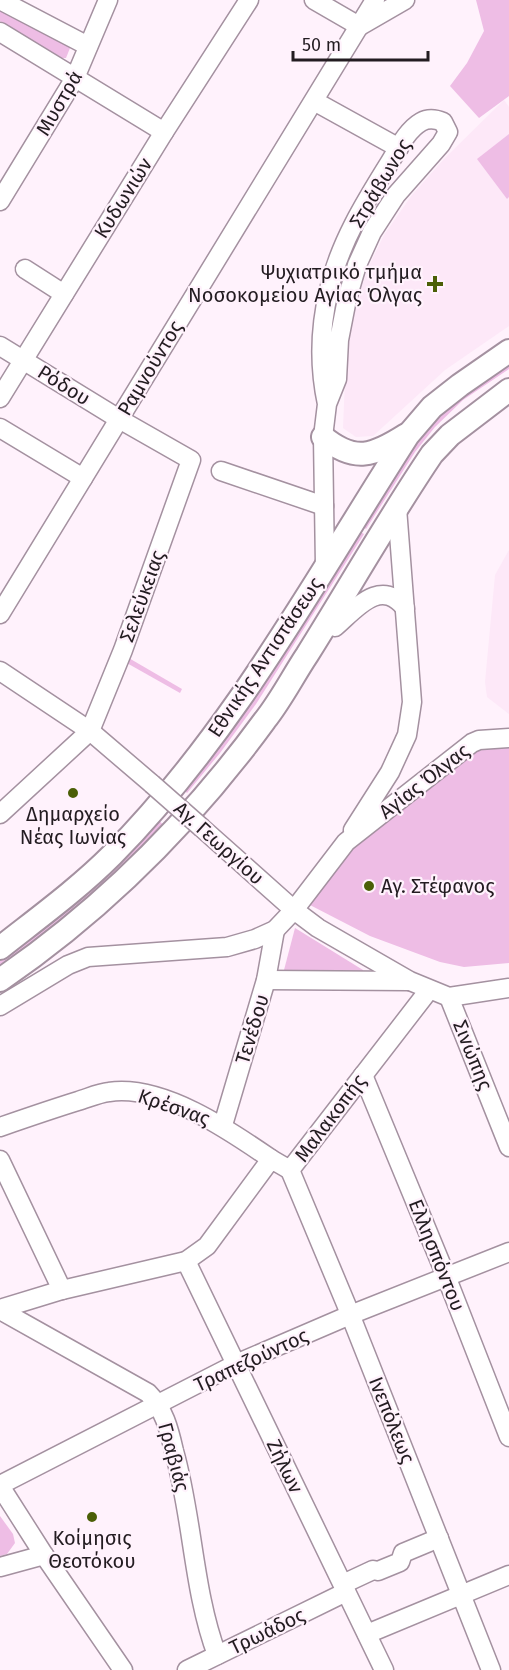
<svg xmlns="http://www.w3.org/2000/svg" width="509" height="1670" font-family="'Fira Sans',sans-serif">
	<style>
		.built { fill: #fde8f8 }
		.green { fill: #eebde5 }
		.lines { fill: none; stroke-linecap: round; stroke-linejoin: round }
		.minor-casing { stroke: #a491a0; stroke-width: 21 }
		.major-casing { stroke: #a491a0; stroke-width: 26 }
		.minor { stroke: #fff; stroke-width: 18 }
		.major { stroke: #fff; stroke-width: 22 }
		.minor-bridge-casing { stroke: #a491a0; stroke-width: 21; stroke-linecap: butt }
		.minor-bridge { stroke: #fff; stroke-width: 18 }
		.poi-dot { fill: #4b5f07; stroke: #fff2fc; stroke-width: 2 }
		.labels { text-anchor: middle; stroke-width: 4.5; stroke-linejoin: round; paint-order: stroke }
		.street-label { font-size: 20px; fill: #231c21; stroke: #fff2fc }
		.poi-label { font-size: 20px; fill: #231c21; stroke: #fff2fc }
	</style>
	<rect width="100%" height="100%" fill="#fff2fc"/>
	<g class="built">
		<path d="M504 100 509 107V326L445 370 373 436 356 437 343 428 346 357 348 327 368 268 384 235 412 195 445 158Z"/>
		<path d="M509 550V714L487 697 485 682 495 575Z"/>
	</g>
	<g class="green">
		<path d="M476 0H509V96L479 118 450 86 467 63 484 31Z"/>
		<path d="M0 9 67 45 70 48 66 58H62L0 21Z"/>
		<path d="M509 134V197L507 199 477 159Z"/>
		<path d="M509 356V369L463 400 435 427 415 452 366 529 358 523 419 431Z"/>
		<path d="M355 529 364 534 256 704 220 753 187 793 180 786Z"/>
		<path d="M127 657 182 689 180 693 125 662Z"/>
		<path d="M509 743V963L464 967 440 962 370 936 308 904 343 854 470 749Z"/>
		<path d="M158 820 166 827 120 874 0 972V961Z"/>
		<path d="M295 928 363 970 362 974 284 970Z"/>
		<path d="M0 1516 13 1534 15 1543 7 1554 0 1556Z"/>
	</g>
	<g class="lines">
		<defs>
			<g id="minor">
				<path d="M0 0 88 46"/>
				<path d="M314 0 359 26"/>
				<path d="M360 26 405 0"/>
				<path d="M0 32 164 132"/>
				<path d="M314 101 399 148"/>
				<path d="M0 201 75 78 108 0"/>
				<path d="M25 269 64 294"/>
				<path d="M0 346 119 419 191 460 123 650 90 731 0 814"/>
				<path d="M0 398 164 132 249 0"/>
				<path d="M0 428 83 478"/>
				<path d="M221 471 324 506"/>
				<path d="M325 566 323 437 327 404 337 379 339 340 347 299 357 265 372 232 396 195 441 144 448 132 443 122C436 119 428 118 421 122 407 130 398 149 390 162 365 202 339 244 329 290 320 327 319 367 327 404"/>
				<path d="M0 614 375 0"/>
				<path d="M335 627C356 609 380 577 405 608"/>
				<path d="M0 671 90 731 152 784"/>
				<path d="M202 828 294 910 318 928 410 981 449 997 509 988"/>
				<path d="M353 830 390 772 407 735 412 702 397 508"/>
				<path d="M266 980 409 981"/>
				<path d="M449 997 509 1147"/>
				<path d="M0 1006 68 965 88 957 227 947 255 939 275 930 294 910 346 842 472 743 479 740 509 738"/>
				<path d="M363 1075 446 1276 509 1437"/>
				<path d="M223 1125 266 980 275 930"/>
				<path d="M0 1127C26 1118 52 1109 78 1101 88 1098 99 1093 109 1092 162 1084 229 1130 271 1159"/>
				<path d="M0 1160 62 1290"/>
				<path d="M290 1170 346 1304 491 1670"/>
				<path d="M186 1261 384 1670"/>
				<path d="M0 1309 62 1290 186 1261 207 1246 271 1159 290 1170 429 990"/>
				<path d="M0 1310 148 1393C164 1409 169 1429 174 1451 193 1518 193 1591 217 1655"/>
				<path d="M0 1485 236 1364 350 1315 509 1252"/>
				<path d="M0 1486 44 1555 123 1670"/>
				<path d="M0 1567 44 1555"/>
				<path d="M343 1584 373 1570 378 1571 400 1562 403 1553 439 1538"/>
				<path d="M367 1634 509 1575"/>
				<path d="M187 1670 346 1592"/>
			</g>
			<g id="major">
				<path d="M323 437C355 463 373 456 406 435"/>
				<path d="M0 948C38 918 78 889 112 855 233 733 316 578 408 435L432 407 460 385 509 351"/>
				<path d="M0 980C102 910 192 820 265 720 281 700 293 676 307 655 349 588 388 519 432 454L450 435 509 390"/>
			</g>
		</defs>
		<use href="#minor" class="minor-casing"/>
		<use href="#major" class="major-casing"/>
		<use href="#minor" class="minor"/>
		<use href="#major" class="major"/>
		<defs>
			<path id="minor-bridge" d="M152 784 202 828"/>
		</defs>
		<use href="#minor-bridge" class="minor-bridge-casing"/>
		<use href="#minor-bridge" class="minor-bridge"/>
	</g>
	<g class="poi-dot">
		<path d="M432 275h6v6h6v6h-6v6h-6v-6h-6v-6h6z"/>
		<circle cx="73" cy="793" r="6"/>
		<circle cx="369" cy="886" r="6"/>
		<circle cx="92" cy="1517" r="6"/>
	</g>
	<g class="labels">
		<g class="street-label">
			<text transform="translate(59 103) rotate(-60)" y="7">Μυστρά</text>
			<text transform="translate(380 183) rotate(-59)" y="7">Στράβωνος</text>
			<text transform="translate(123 198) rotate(-58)" y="7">Κυδωνιών</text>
			<text transform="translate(150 368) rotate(-59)" y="7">Ραμνούντος</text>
			<text transform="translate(64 385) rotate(32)" y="7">Ρόδου</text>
			<text transform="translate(142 596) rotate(-70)" y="7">Σελεύκειας</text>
			<text transform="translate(265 657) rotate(-56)" y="7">Εθνικής Αντιστάσεως</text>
			<text transform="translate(424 781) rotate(-38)" y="7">Αγίας Όλγας</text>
			<text transform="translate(219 843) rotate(42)" y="7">Αγ. Γεωργίου</text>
			<text transform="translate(252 1029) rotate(-73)" y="7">Τενέδου</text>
			<text transform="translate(473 1055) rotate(68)" y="7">Σινώπης</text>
			<text transform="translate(174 1107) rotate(19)" y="7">Κρέσνας</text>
			<text transform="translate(330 1118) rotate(-53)" y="7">Μαλακοπής</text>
			<text transform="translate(437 1255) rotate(68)" y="7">Ελλησπόντου</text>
			<text transform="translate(251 1360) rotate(-25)" y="7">Τραπεζούντος</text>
			<text transform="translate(392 1420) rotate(68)" y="7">Ινεπόλεως</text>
			<text transform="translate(174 1457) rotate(75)" y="7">Γραβιάς</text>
			<text transform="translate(285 1466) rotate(64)" y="7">Ζήλων</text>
			<text transform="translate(267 1631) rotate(-26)" y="7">Τρωάδος</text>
		</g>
		<g class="poi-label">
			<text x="422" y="279" text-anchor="end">Ψυχιατρικό τμήμα<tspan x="422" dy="23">Νοσοκομείου Αγίας Όλγας</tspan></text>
			<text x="73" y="821">Δημαρχείο<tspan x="73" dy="23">Νέας Ιωνίας</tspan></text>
			<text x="381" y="893" text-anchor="start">Αγ. Στέφανος</text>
			<text x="92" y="1545">Κοίμησις<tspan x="92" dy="23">Θεοτόκου</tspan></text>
		</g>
	</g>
	<path d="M293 51v9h135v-9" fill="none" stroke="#231c21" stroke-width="3"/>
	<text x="302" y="51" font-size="18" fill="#231c21" stroke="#fff2fc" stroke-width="4.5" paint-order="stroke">50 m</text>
</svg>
